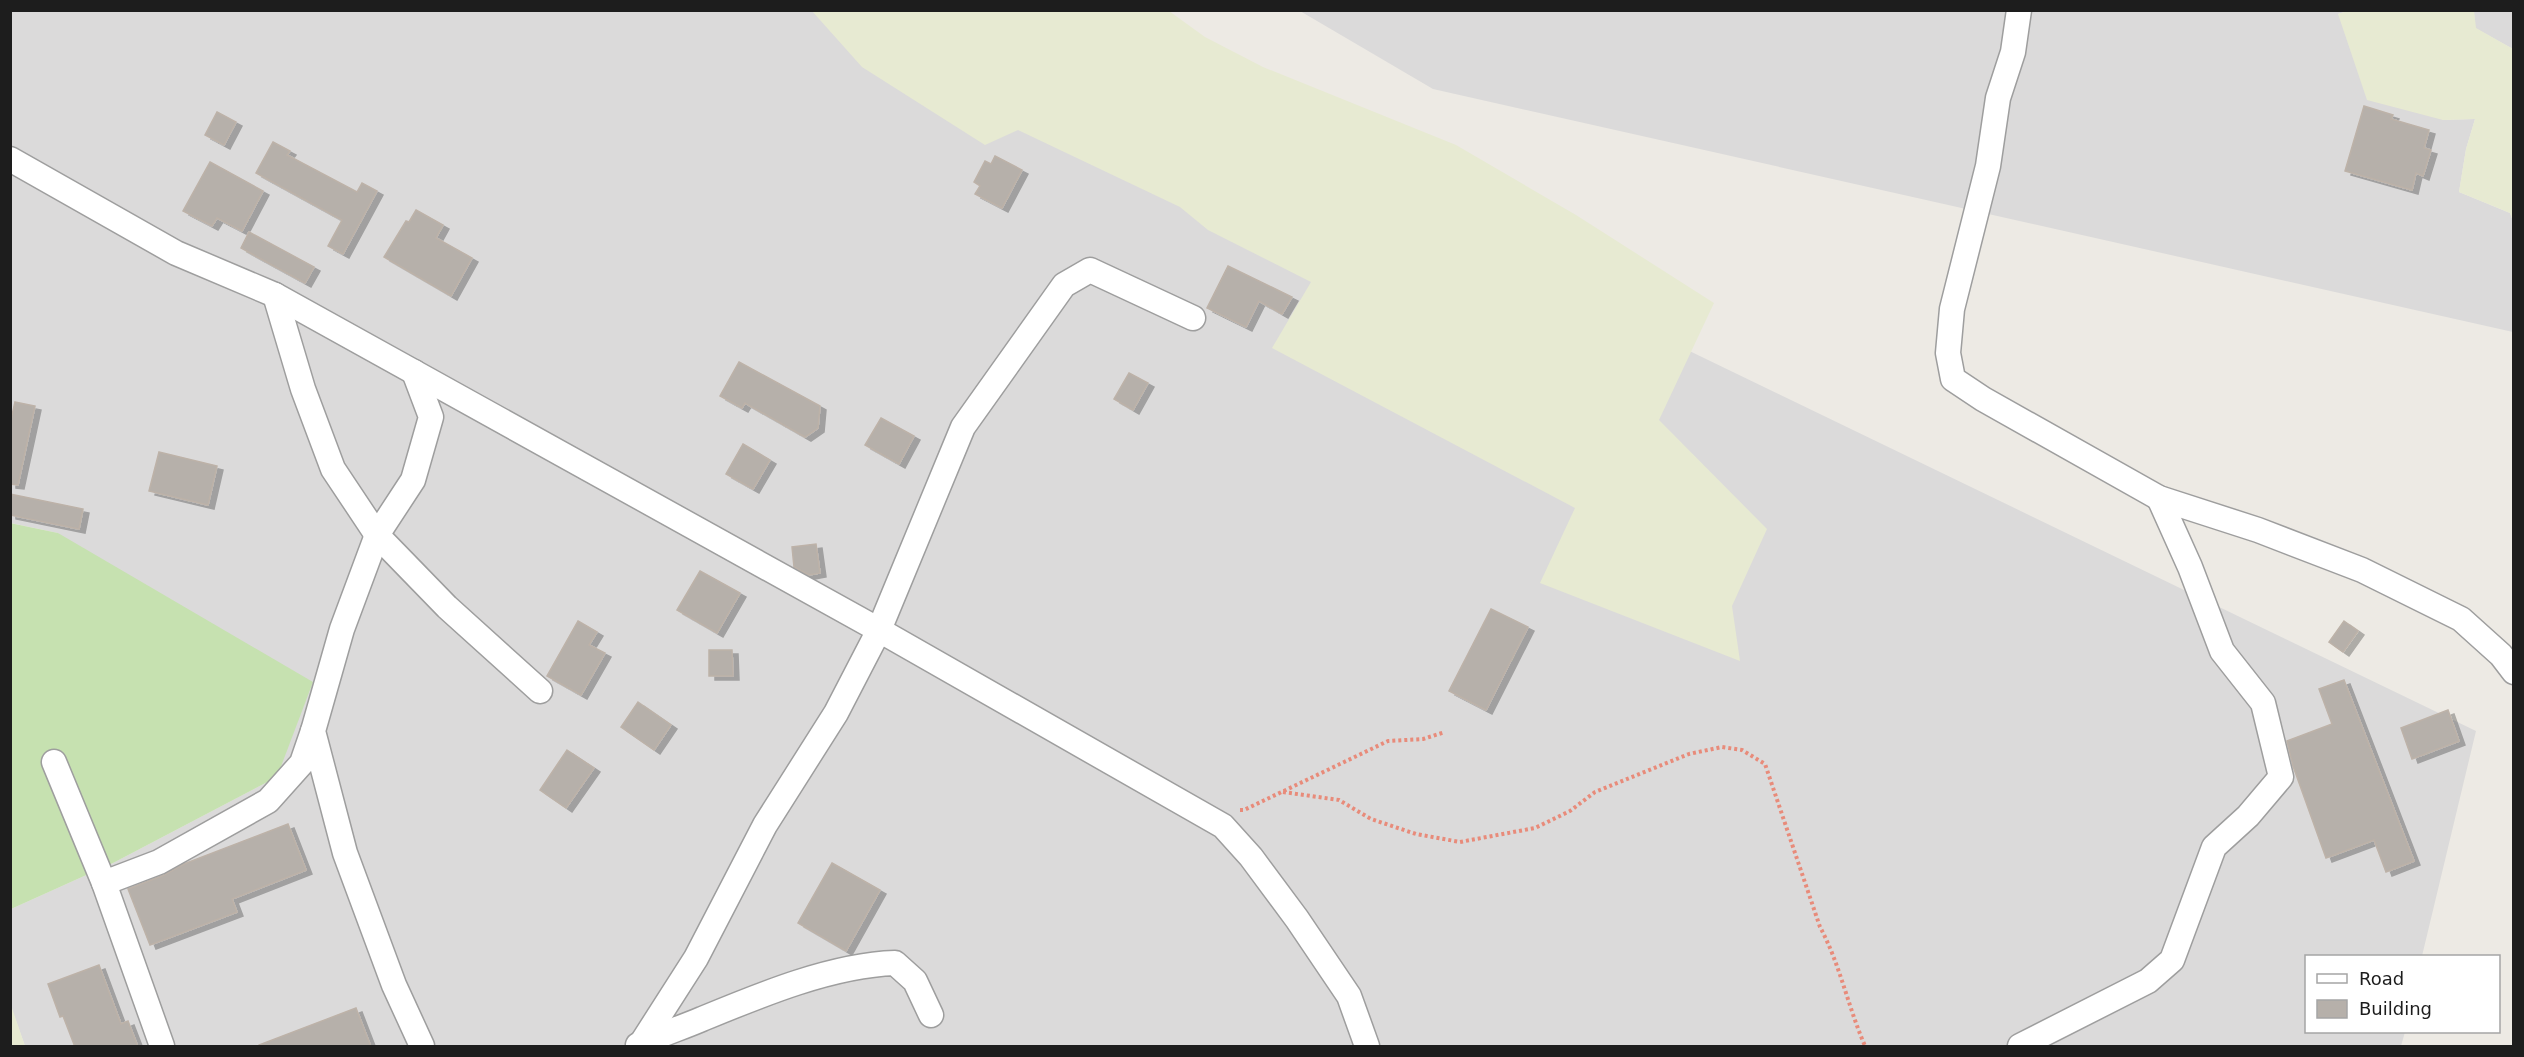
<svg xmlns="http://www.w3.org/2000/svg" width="2524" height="1057" font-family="'DejaVu Sans',sans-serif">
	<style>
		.residential { fill: #dbdada }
		.farmland { fill: #e7ead2 }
		.grass { fill: #c6e1b0 }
		.building { fill: #b6b0aa; stroke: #bdb2a8; stroke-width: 1.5; filter: url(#shadow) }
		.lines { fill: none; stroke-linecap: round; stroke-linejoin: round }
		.minor-casing { stroke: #9e9e9e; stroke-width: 27 }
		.path { stroke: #e88b7a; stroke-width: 4; stroke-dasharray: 3 3; stroke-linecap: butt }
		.minor { stroke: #fff; stroke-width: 24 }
	</style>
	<defs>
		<filter id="shadow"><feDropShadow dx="6" dy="4" stdDeviation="0" flood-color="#0004"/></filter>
	</defs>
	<rect width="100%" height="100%" fill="#edeae4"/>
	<g class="residential">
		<path d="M11 11H986L2476 731 2422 956H2306V1032H2405L2401 1046H25L11 1007V909L113 863 277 777 58 533 11 523Z"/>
		<path d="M1300 11H2347L2338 14 2443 120 2475 119 2466 149 2459 192 2510 213 2513 221V332L1433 89Z"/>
		<path d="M2474 11H2513V49L2475 28Z"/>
	</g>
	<g class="farmland">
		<path d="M812 11H1169L1205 37 1263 67 1456 145 1576 215 1714 303 1659 420 1767 529 1732 606 1740 661 1540 583 1575 508 1272 348 1311 282 1208 230 1180 207 1018 130 985 145 862 67Z"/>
		<path d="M2347 11H2474L2476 28 2513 49V221L2510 213 2459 192 2466 149 2475 119 2443 120 2367 100 2338 14Z"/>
		<path d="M10 1007 12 1008 25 1046H11Z"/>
	</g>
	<path class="grass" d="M10 523 58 533 313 682 277 777 113 863 11 909Z"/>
	<g class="building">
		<path d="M2364 106 2393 115 2391 119 2429 130 2424 148 2431 150 2423 176 2416 173 2412 190 2345 171Z"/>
		<path d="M217 112 236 122 224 145 205 135Z"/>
		<path d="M273 142 290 151 287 155 357 192 362 183 377 191 343 254 328 246 342 220 256 173Z"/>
		<path d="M995 156 1022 170 1002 208 975 194 980 186 974 182 985 161 991 164Z"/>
		<path d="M210 162 263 191 242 231 217 218 212 226 183 211Z"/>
		<path d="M416 210 443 225 436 238 472 258 451 296 384 257 406 221 409 222Z"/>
		<path d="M249 232 314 267 305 283 241 248Z"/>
		<path d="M1228 266 1292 297 1282 314 1259 301 1246 327 1207 308Z"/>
		<path d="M739 362 820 406 818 428 805 437 745 403 742 408 720 396Z"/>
		<path d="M1129 373 1148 383 1133 410 1114 399Z"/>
		<path d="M15 402 35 406 18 485 10 484V424Z"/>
		<path d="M881 418 914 436 899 464 865 445Z"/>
		<path d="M743 444 770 460 753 489 726 474Z"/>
		<path d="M159 452 217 466 208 505 149 491Z"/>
		<path d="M10 494 83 509 79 529 10 515Z"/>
		<path d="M816 544 820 573 809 575 794 567 792 547Z"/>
		<path d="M700 571 740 593 717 633 677 610Z"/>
		<path d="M1491 609 1528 627 1486 710 1449 691Z"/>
		<path d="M578 621 597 632 589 645 605 653 581 695 547 676Z"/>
		<path d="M2344 621 2358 631 2343 652 2329 642Z"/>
		<path d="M709 650H732L733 676H709Z"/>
		<path d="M2344 680 2414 861 2386 872 2374 840 2326 858 2293 766 2287 741 2332 724 2319 689Z"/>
		<path d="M638 702 671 725 654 750 621 727Z"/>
		<path d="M2448 710 2459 741 2412 759 2401 728Z"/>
		<path d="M567 750 594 768 566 808 540 790Z"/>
		<path d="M288 824 306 870 232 899 237 912 150 945 128 889 164 875 184 864Z"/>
		<path d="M832 863 880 890 846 951 798 923Z"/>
		<path d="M99 965 121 1024 128 1021 138 1047H75L63 1016 60 1017 48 984Z"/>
		<path d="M356 1008 371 1047H259V1045Z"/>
	</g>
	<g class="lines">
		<defs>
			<g id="minor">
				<path d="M2019 10 2013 52 1998 98 1988 166 1952 309 1948 353 1953 379 1983 399 2159 498 2258 530 2362 570 2461 619 2501 655 2514 672"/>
				<path d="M10 159 176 253 275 295 879 630 1223 826 1251 857 1297 919 1349 996 1367 1046"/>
				<path d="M275 295 303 389 333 469 377 535 447 607 540 691"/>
				<path d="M414 372 431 417 413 480 377 535 342 629 313 731 345 853 394 985 422 1046"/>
				<path d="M54 762 104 883 162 1046"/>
				<path d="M104 883 159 862 268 801 302 763 313 731"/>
				<path d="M641 1044 696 958 765 825 836 713 879 630 963 427 1064 285 1090 270 1193 318"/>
				<path d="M638 1045C659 1035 681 1028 702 1019 760 995 832 965 895 963L915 981 931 1015"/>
				<path d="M2020 1046 2148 981 2172 960 2214 847 2248 816 2281 777 2263 703 2222 651 2190 567 2159 498"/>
			</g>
		</defs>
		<use href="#minor" class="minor-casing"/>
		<g class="path">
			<path d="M1283 792 1339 800 1371 819 1416 834 1460 842 1535 828 1570 811 1595 792 1689 754 1722 747 1742 750 1765 764 1820 927C1840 964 1848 1007 1865 1046"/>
			<path d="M1240 810H1244L1388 741 1423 739 1445 732"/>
		</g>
		<use href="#minor" class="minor"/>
	</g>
	<rect width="2524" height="1057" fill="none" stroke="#1d1d1d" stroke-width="24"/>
	<rect x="2305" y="955" width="195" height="78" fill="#ffffff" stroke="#a5a5a5" stroke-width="1.5"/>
	<rect x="2317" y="974" width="30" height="9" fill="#ffffff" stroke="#a5a5a5" stroke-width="1.5"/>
	<text x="2359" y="985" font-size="18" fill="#1d1d1d">Road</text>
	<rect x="2317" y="1000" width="30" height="18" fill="#b6b0aa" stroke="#a5a5a5" stroke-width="1.5"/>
	<text x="2359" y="1015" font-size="18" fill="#1d1d1d">Building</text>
</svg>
